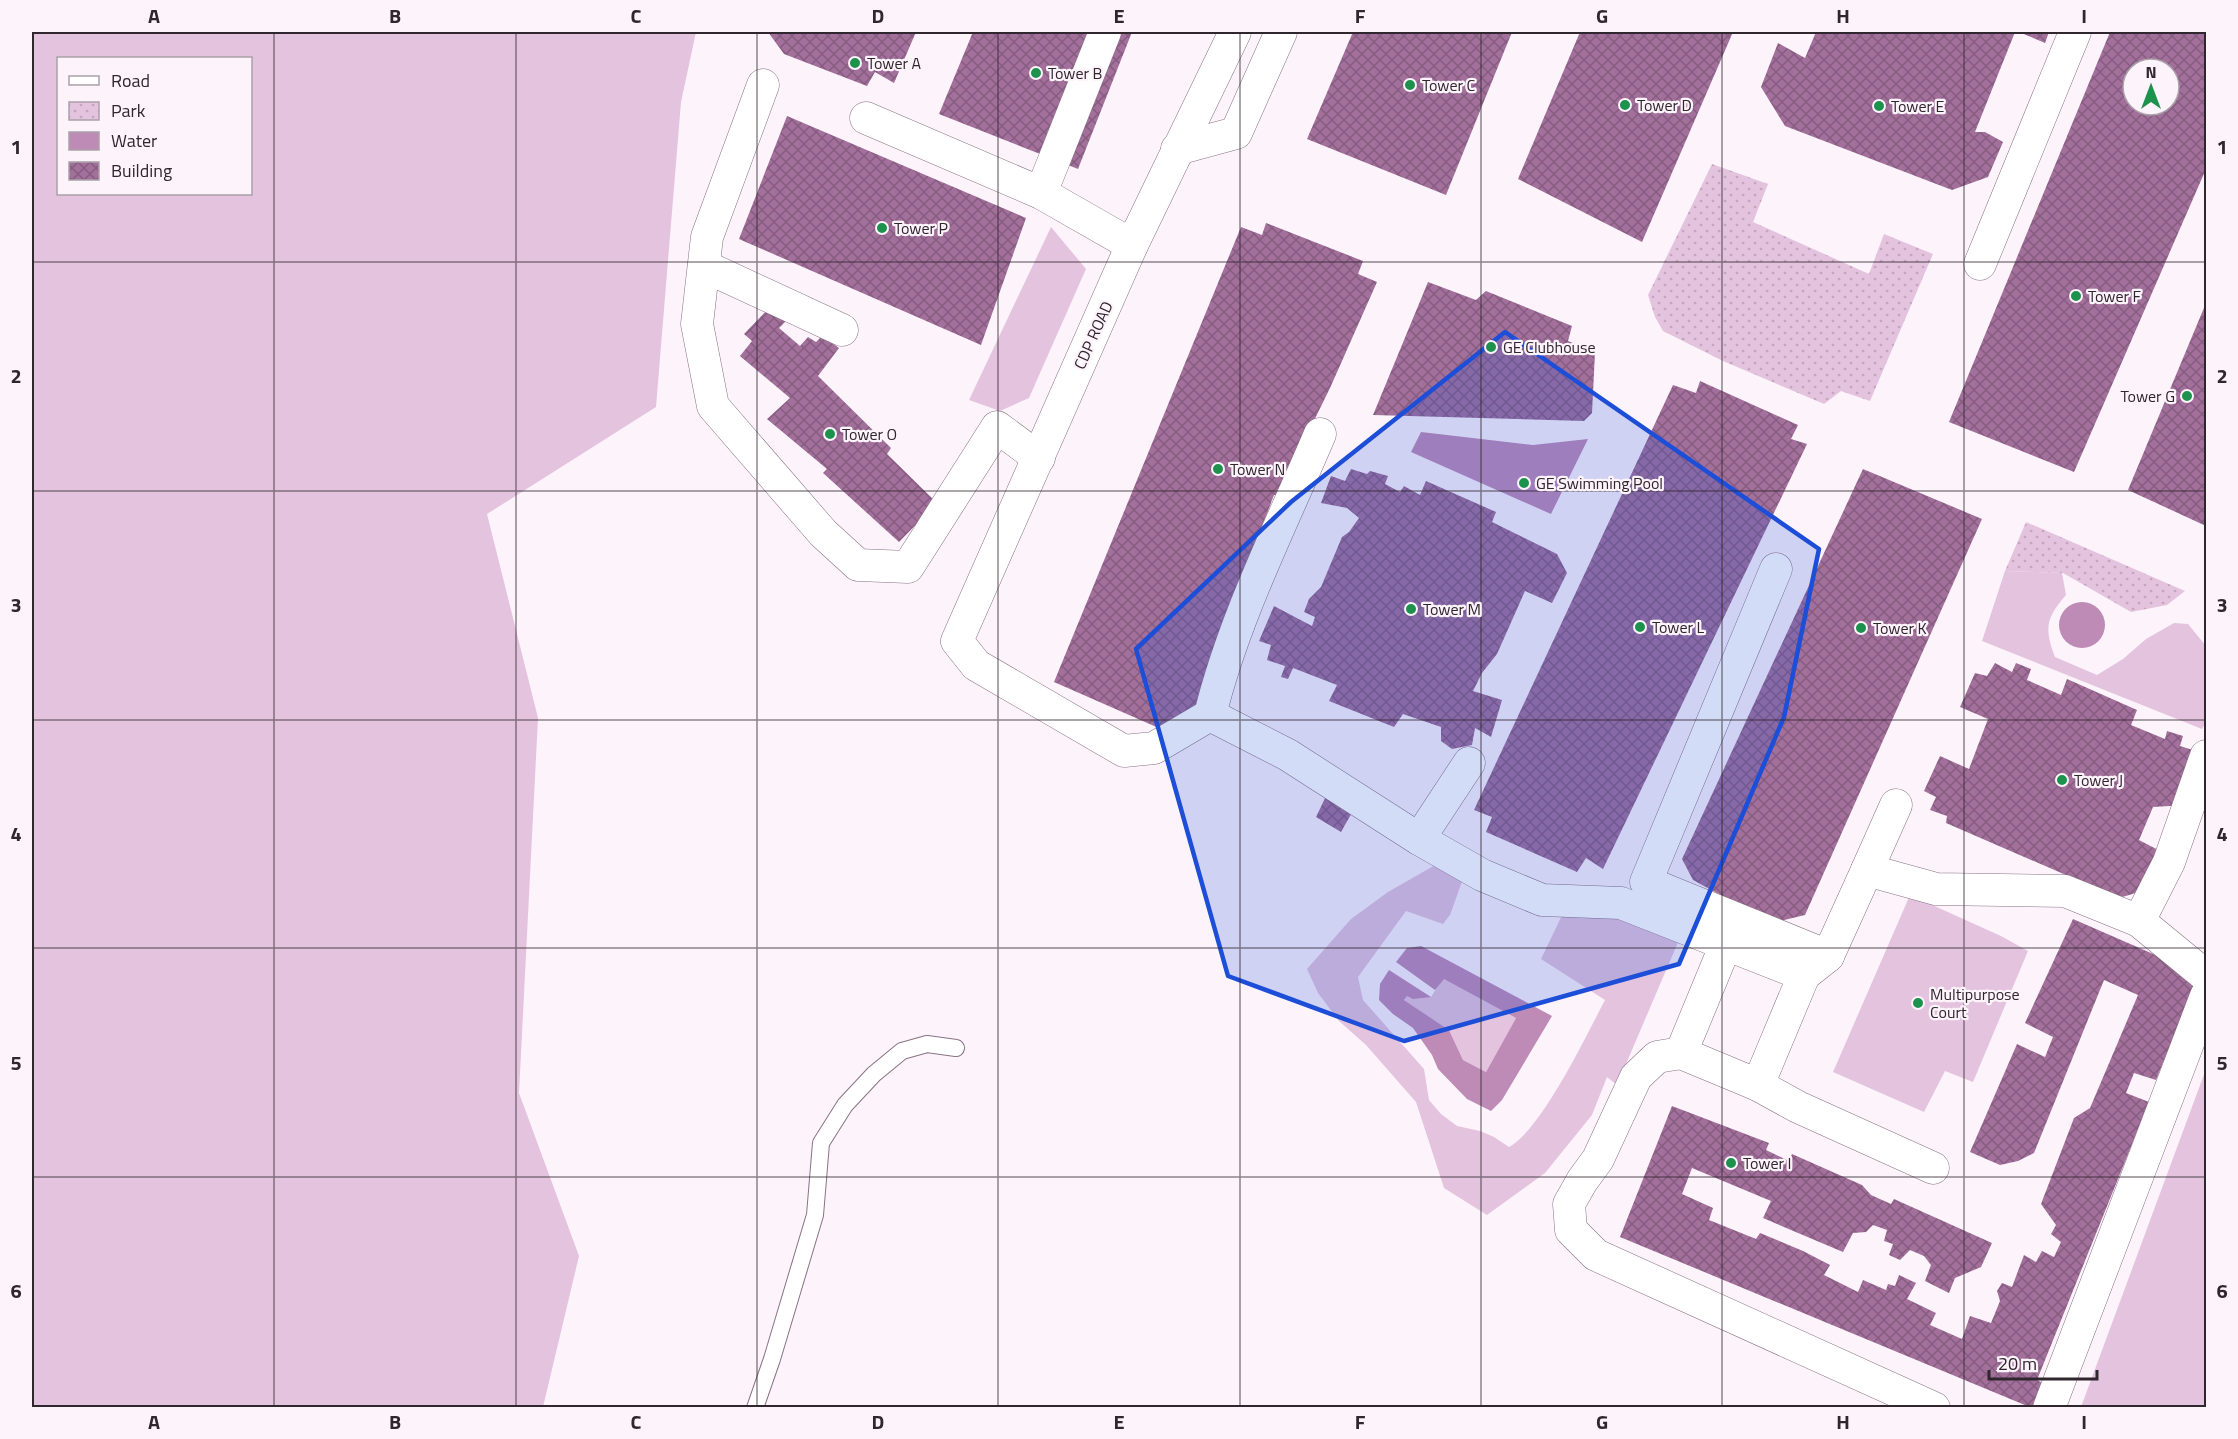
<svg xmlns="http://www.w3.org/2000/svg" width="2238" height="1439" font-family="'Titillium Web',sans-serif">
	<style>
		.grass { fill: #e4c3de; fill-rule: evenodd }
		.park { fill: url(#park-dots) }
		.water { fill: #be8ab6 }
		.building { fill: url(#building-cross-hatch); fill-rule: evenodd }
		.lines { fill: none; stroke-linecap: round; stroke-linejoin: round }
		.lane-casing { stroke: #897285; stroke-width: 18 }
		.street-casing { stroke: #897285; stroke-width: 33 }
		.lane { stroke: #fff; stroke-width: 16 }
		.street { stroke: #fff; stroke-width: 32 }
		.marked { fill: #1d4ed8; fill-opacity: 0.2; stroke: #1d4ed8; stroke-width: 4.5; stroke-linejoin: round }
		.grid { fill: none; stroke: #2f262e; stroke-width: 1.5; stroke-opacity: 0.55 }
		.poi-dot { fill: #1d924d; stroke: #fdf3fb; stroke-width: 2 }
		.labels { text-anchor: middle; stroke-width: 4.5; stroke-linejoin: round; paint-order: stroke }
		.poi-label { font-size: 16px; fill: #2f262e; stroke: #fdf3fb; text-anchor: start }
		.street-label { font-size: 16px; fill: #2f262e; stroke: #fdf3fb }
		.neatline { fill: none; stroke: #2f262e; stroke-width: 2 }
		.grid-label { font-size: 20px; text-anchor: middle; font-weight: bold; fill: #2f262e }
	</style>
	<defs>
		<pattern id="park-dots" width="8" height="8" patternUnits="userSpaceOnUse" patternTransform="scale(1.5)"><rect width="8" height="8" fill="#e4c3de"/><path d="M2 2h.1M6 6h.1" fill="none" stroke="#c4a7bf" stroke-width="1.8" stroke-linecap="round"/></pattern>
		<pattern id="building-cross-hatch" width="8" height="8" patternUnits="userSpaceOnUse" patternTransform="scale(1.5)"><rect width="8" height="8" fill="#a3709c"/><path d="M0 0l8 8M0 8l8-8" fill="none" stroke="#855c80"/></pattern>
	</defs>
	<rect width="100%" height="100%" fill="#fdf3fb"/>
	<g class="grass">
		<path d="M32 32H696L681 102 656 407 487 514 538 718 519 1093 579 1256 543 1407H32ZM250 58V194H58V58Z"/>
		<path d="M1051 227 1086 269 1029 398 1000 411 969 400Z"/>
		<path d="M2005 571 2062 573 2066 595C2046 618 2044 628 2055 657L2097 675 2123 659 2146 639 2174 623 2188 624 2206 646V722L2202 729 1982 641Z"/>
		<path d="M1437 864 1464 876 1450 915 1443 924 1406 911 1358 977 1363 1000 1424 1069 1429 1100 1441 1114 1457 1126 1480 1131 1494 1137 1509 1147C1542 1129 1586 1036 1605 1000L1541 959 1565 909 1585 908 1632 922 1679 940 1617 1085 1607 1077 1592 1115 1545 1173 1487 1215 1444 1188 1416 1102 1366 1045 1339 1021 1318 993 1307 969 1351 919 1388 892Z"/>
		<path d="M1910 895 2001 936 2028 951 1973 1082 1945 1071 1924 1112 1833 1072Z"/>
		<path d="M1443 978 1516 1018 1486 1072 1463 1060 1449 1030 1404 1000 1407 996 1431 997Z"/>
		<path d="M2206 1069V1407H2081Z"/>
	</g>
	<g class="park">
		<path d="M1712 164 1768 184 1753 222 1869 274 1884 234 1933 254 1870 401 1841 391 1824 404 1723 361 1663 331 1655 317 1648 295Z"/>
		<path d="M2026 522 2185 591 2167 605 2131 612 2063 573 2005 571Z"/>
	</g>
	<g class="water">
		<path d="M1421 432 1533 445 1588 439 1551 514 1411 452Z"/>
		<circle cx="2082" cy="625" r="23"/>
		<path d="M1421 946 1552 1016 1502 1100 1491 1111 1467 1099 1438 1069 1432 1055 1413 1028 1393 1014 1379 1000 1380 984 1389 970 1431 997 1413 999 1407 996 1404 1000 1449 1030 1463 1060 1486 1072 1516 1018 1444 979 1435 990 1396 962 1407 948Z"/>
	</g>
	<g class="building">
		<path d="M768 32H916L894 83 875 72 867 86 784 54Z"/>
		<path d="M973 32H1132L1078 169 939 114Z"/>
		<path d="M1353 32H1512L1446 195 1307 139Z"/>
		<path d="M1580 32H1733L1642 242 1518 179Z"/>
		<path d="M1816 32H2015L1975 132H1985L2003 142 1988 177 1952 190 1785 126 1761 87 1778 43 1805 58Z"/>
		<path d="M2019 32H2049L2045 43Z"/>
		<path d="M2110 32H2206V169L2074 472 1949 422ZM2133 69H2169V105H2133Z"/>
		<path d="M787 116 1026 218 981 345 739 239Z"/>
		<path d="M1266 223 1363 261 1358 274 1377 282 1330 388 1302 445 1285 494 1274 495 1263 524 1271 528 1186 740 1054 682 1241 227 1262 235Z"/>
		<path d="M1428 282 1476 300 1486 291 1572 326 1568 341 1595 352 1592 413 1584 421 1373 415Z"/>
		<path d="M2206 303V526L2128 490Z"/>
		<path d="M772 305 786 321 779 328 800 346 808 337 816 342 822 336 839 348 818 376 891 448 887 454 937 503 899 542 823 473 827 469 767 419 790 398 740 356 752 341 744 334Z"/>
		<path d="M1700 381 1798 425 1791 439 1807 444 1603 869 1586 858 1577 872 1486 832 1492 817 1474 810 1673 385 1696 393Z"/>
		<path d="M1351 469 1367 474 1370 471 1388 476 1385 484 1400 492 1404 486 1420 495 1426 481 1496 512 1492 522 1557 554 1567 573 1552 603 1525 591 1497 654 1482 673 1473 691 1502 700 1491 737 1475 728 1472 745 1452 749 1441 741V727L1403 714 1394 727 1329 701 1337 685 1293 668 1288 679 1281 677 1285 666 1267 660 1271 645 1259 641 1274 606 1312 626 1315 617 1304 612 1309 599 1321 587 1342 537 1349 532 1359 518 1347 508 1321 503 1331 476 1345 481Z"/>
		<path d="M1863 469 1982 519 1805 915 1772 923 1693 880 1682 859Z"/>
		<path d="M1995 663 2012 672 2016 663 2031 669 2027 680 2061 695 2067 679 2137 710 2131 725 2165 739 2167 731 2183 736 2180 746 2196 751 2186 805 2153 807 2139 840 2162 852 2139 892 2119 898 1946 823 1947 816 1930 810 1936 797 1924 791 1940 756 1969 769 1988 719 1960 707 1975 673 1987 676Z"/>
		<path d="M1328 792 1354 809 1341 832 1316 817Z"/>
		<path d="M2073 919 2199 974 2156 1080 2134 1073 2126 1093 2149 1102 2037 1380 2050 1387 2041 1408H2032L1620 1237 1672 1106 1769 1143 1766 1150 1789 1161 1792 1154 1862 1185 1871 1195 1891 1204 1894 1199 1992 1243 1981 1267 1955 1278 1949 1293 1925 1281 1931 1265 1924 1256 1910 1250 1900 1260 1889 1255 1893 1244 1884 1241 1887 1230 1873 1225 1866 1232 1853 1233 1843 1252 1763 1218 1771 1201 1692 1168 1682 1194 1713 1208 1709 1220 1756 1239 1760 1233 1803 1251 1830 1265 1824 1275 1858 1292 1863 1280 1886 1290 1888 1284 1895 1286 1899 1275 1916 1283 1907 1299 1936 1313 1930 1325 1962 1339 1970 1316 1991 1323 2000 1301 1997 1291 2002 1283 2012 1287 2024 1255 2036 1262 2042 1251 2054 1257 2061 1242 2051 1234 2056 1225 2041 1204 2074 1118 2090 1108 2138 995 2104 980 2034 1153 2018 1161 2000 1165 1970 1152 2017 1044 2045 1057 2053 1037 2025 1023Z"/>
	</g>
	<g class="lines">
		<defs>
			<path id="lane" d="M755 1408 772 1359 815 1215 821 1143 845 1105 874 1074 902 1051 927 1044 956 1048"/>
			<g id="street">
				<path d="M1235 32 1132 245 957 641 976 665 1124 751 1154 748 1210 715 1288 755 1419 839 1482 875 1542 900 1621 903 1804 975"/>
				<path d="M763 85 707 237 697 324 713 406 823 533 858 565 908 567 997 427 1039 458"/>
				<path d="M866 118 1041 193 1132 245"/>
				<path d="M1177 149 1236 133 1281 32"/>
				<path d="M1041 193 1105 32"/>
				<path d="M1980 264 2075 32"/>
				<path d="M704 266 842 330"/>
				<path d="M1776 569 1646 882 1828 956"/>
				<path d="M1210 715C1234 618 1281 526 1320 434"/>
				<path d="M2206 756 2169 862 2139 921 2206 976"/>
				<path d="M1419 839 1469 763"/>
				<path d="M1867 870 1896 805"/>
				<path d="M1681 1053 1726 944"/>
				<path d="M1758 1085 1681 1053 1657 1057 1636 1077 1598 1159 1582 1181 1569 1204 1571 1230 1596 1255 1934 1408"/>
				<path d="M1933 1168 1798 1107 1758 1085 1804 975 1828 956 1867 870 1936 889 2065 891 2139 921"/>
				<path d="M2049 1408 2206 996"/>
			</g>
		</defs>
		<use href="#lane" class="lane-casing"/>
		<use href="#street" class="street-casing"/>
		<use href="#lane" class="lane"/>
		<use href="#street" class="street"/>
	</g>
	<path class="marked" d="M1505 332 1819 549 1784 717 1679 964 1404 1041 1228 976 1136 649 1291 502Z"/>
	<path class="grid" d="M274 32V1408M516 32V1408M757 32V1408M998 32V1408M1240 32V1408M1481 32V1408M1722 32V1408M1964 32V1408M32 262H2206M32 491H2206M32 720H2206M32 948H2206M32 1177H2206"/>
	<g class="poi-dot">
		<circle cx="855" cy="63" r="6"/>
		<circle cx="1036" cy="73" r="6"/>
		<circle cx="1410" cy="85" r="6"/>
		<circle cx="1625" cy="105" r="6"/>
		<circle cx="1879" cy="106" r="6"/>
		<circle cx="882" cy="228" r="6"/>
		<circle cx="2076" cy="296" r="6"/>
		<circle cx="1491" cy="347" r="6"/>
		<circle cx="2187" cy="396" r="6"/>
		<circle cx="830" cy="434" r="6"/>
		<circle cx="1218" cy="469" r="6"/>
		<circle cx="1524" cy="483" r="6"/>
		<circle cx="1411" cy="609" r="6"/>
		<circle cx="1640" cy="627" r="6"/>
		<circle cx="1861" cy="628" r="6"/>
		<circle cx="2062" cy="780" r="6"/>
		<circle cx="1918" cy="1003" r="6"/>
		<circle cx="1731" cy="1163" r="6"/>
	</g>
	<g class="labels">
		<g class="poi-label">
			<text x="867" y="69">Tower A</text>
			<text x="1048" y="79">Tower B</text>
			<text x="1422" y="91">Tower C</text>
			<text x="1637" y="111">Tower D</text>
			<text x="1891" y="112">Tower E</text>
			<text x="894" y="234">Tower P</text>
			<text x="2088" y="302">Tower F</text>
			<text x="1503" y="353">GE Clubhouse</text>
			<text x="2175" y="402" text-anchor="end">Tower G</text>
			<text x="842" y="440">Tower O</text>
			<text x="1230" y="475">Tower N</text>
			<text x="1536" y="489">GE Swimming Pool</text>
			<text x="1423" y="615">Tower M</text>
			<text x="1652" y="633">Tower L</text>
			<text x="1873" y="634">Tower K</text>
			<text x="2074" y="786">Tower J</text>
			<text x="1930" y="1000">Multipurpose<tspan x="1930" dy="18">Court</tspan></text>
			<text x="1743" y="1169">Tower I</text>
		</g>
		<g class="street-label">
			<text transform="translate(1093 335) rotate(-66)" y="6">CDP ROAD</text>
		</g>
	</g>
	<rect width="2238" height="1439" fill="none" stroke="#fdf3fb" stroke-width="66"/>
	<rect x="57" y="57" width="195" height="138" fill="#fdf3fb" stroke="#aba1a9" stroke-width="1.5"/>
	<rect x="69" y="76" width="30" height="9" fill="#ffffff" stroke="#aba1a9" stroke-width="1.5"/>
	<text x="111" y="87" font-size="18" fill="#2f262e">Road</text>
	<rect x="69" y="102" width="30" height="18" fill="url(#park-dots)" stroke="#aba1a9" stroke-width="1.5"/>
	<text x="111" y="117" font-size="18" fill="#2f262e">Park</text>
	<rect x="69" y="132" width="30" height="18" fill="#be8ab6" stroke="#aba1a9" stroke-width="1.5"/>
	<text x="111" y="147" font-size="18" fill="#2f262e">Water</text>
	<rect x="69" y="162" width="30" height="18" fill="url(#building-cross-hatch)" stroke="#aba1a9" stroke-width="1.5"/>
	<text x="111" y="177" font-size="18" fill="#2f262e">Building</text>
	<g transform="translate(2151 87)"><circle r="28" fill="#fdf3fb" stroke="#aba1a9" stroke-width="1.5"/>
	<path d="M0-4.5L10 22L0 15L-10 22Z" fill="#1d924d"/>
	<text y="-9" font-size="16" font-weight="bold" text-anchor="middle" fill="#2f262e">N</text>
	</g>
	<path d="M1989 1370v9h108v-9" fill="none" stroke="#2f262e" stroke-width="3"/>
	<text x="1998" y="1370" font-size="18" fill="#2f262e" stroke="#fdf3fb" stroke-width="4.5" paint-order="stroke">20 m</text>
	<rect x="33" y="33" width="2172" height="1373" class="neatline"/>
	<g class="grid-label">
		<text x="154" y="23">A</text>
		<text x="395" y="23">B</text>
		<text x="636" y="23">C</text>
		<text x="878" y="23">D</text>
		<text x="1119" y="23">E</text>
		<text x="1360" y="23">F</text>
		<text x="1602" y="23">G</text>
		<text x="1843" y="23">H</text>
		<text x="2084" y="23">I</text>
		<text x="16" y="154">1</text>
		<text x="2222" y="154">1</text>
		<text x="16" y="383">2</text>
		<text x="2222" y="383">2</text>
		<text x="16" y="612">3</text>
		<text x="2222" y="612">3</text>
		<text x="16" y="841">4</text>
		<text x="2222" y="841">4</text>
		<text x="16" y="1070">5</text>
		<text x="2222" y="1070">5</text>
		<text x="16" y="1298">6</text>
		<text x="2222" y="1298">6</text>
		<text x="154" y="1429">A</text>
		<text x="395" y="1429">B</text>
		<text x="636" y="1429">C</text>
		<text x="878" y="1429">D</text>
		<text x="1119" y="1429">E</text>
		<text x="1360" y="1429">F</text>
		<text x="1602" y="1429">G</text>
		<text x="1843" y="1429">H</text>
		<text x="2084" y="1429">I</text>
	</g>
</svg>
